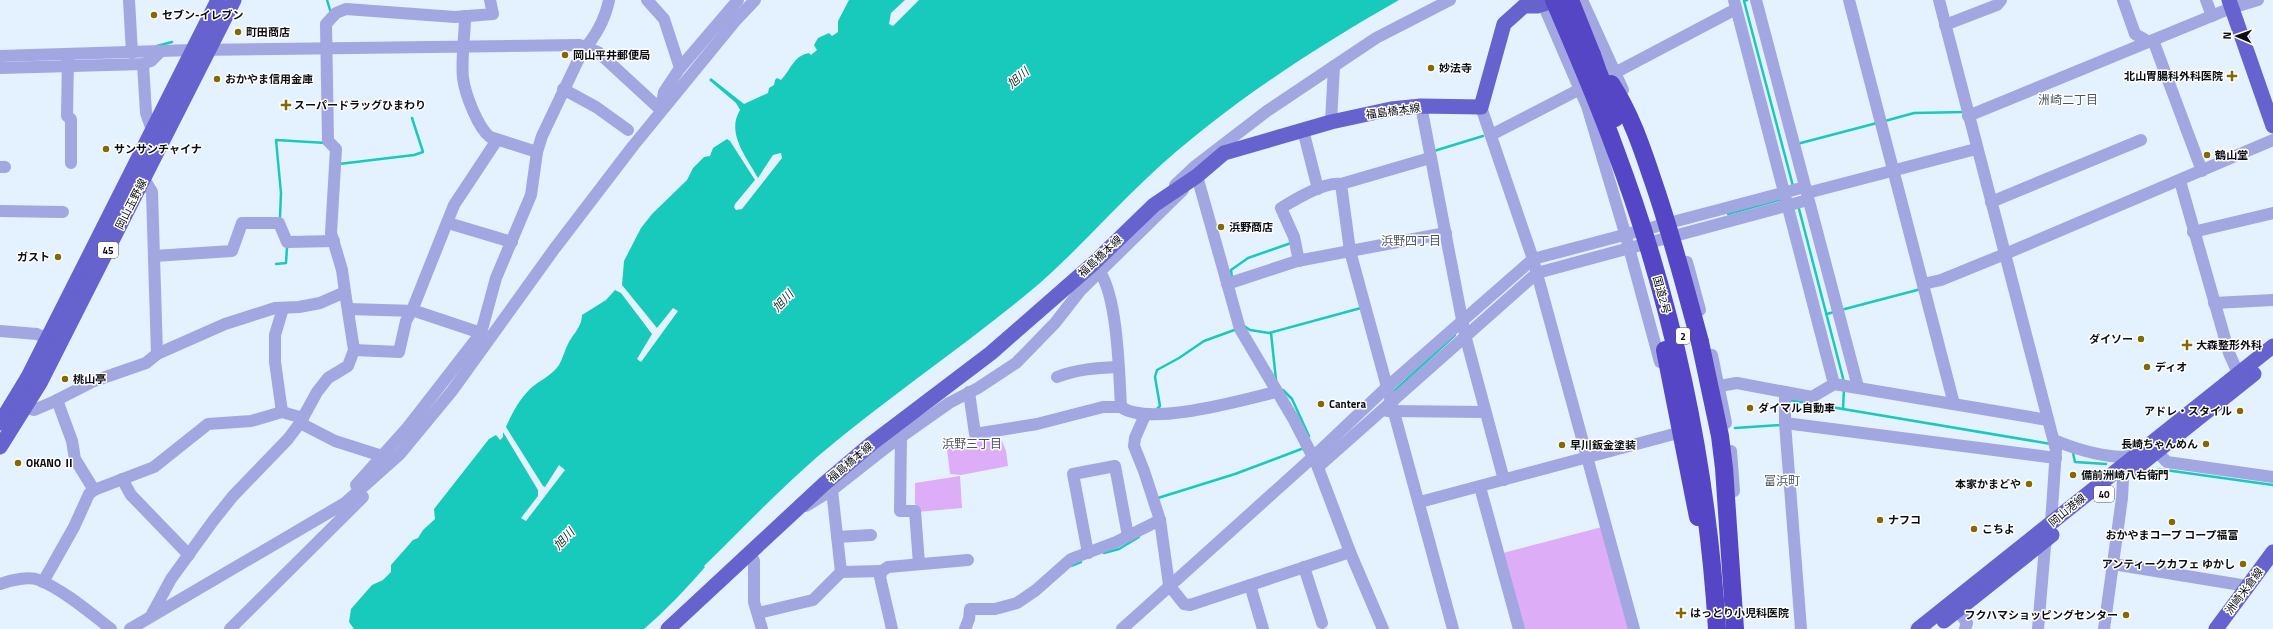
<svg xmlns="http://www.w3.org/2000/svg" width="2273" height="629" font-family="'Titillium Web','Noto Sans JP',sans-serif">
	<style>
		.green { fill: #deadf8 }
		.water { fill: #17cabc }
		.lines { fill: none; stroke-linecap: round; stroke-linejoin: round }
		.stream { stroke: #17cabc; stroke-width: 2.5 }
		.minor { stroke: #a2a6e1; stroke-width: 12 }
		.major { stroke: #6662ce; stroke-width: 15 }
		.highway { stroke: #5446c5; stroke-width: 18 }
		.highway-bridge { stroke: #5446c5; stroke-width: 18 }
		.poi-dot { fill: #846902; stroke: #fff; stroke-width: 1.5 }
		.labels { text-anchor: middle; stroke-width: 3; stroke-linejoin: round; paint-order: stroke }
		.shield { fill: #fff; stroke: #545659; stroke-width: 1 }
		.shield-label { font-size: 10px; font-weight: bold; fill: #0a0e12 }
		.poi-label { font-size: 11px; font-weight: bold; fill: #0a0e12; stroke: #fff; text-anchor: start }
		.street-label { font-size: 11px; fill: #0a0e12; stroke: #fff }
		.water-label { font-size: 12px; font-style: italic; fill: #162f2c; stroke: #fff }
		.neighbourhood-label { font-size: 12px; fill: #4b5661; stroke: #fff }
	</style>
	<rect width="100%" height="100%" fill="#e4f1ff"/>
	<g class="green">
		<path d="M999 433 1006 451 1008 466 961 475 950 474 946 440Z"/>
		<path d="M960 476 962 508 917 512 915 504V483Z"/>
		<path d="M1602 527 1629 629H1523L1503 553Z"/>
	</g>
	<path class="water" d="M849 0H905L891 13 889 24 893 26 919 0H1399C1310 51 1223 107 1148 177 1107 215 1071 258 1028 293 959 350 885 399 817 457 778 491 740 531 704 566L705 567C686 589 666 610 644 629H354L349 622 351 609 372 585 383 580 391 572V565L413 540 418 538 423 530 435 519 434 509 489 439 496 435 500 440 503 437V432L538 490V496L521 518 526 521 565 470 559 465 545 487 543 486 506 427C511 415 519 400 529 390 538 381 552 376 559 365 563 358 565 349 569 342 574 333 582 326 582 315L606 300 615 290 621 293 652 334 637 359 641 362 678 311 673 308 657 328 622 285 624 261 641 228 652 214 687 180 693 168 704 157 710 156 713 148 727 139 730 141 755 180 735 204 734 207 736 210 742 209 782 158 781 153 773 155 758 178C746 156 726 133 740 110L736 103 709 80 711 78 744 104 768 93 769 88 774 85 775 80 777 78 781 80C791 70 793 56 809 53L811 55 817 50 814 45 818 38 829 33 832 36 838 32V21Z"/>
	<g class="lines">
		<g class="stream">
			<path d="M327 0 331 13"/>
			<path d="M1747 0 1744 1 1793 186"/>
			<path d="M157 46 172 42"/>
			<path d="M1885 121 1914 113 1965 112"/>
			<path d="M1797 144 1877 123"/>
			<path d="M1434 151 1483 136"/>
			<path d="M339 164 414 155 423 152 412 118"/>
			<path d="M1798 205 1844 382"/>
			<path d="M1728 214 1783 199"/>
			<path d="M280 217 281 193 276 140 326 143"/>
			<path d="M276 264 286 263 287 247"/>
			<path d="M1232 278 1231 270 1248 258 1291 243"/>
			<path d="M1841 310 1921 289"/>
			<path d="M1827 314 1834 312"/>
			<path d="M1244 326 1250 330 1269 333 1361 308"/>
			<path d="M1271 333 1276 380"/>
			<path d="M1844 389 1843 409 2051 444"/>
			<path d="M1283 390 1292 399 1309 436"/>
			<path d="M1392 393 1455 335"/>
			<path d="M1789 400 1843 409"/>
			<path d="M1156 410 1160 406 1155 377 1157 370 1179 358 1204 341 1237 329"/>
			<path d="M1735 428 1780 425V424"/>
			<path d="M2073 453 2075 462 2106 464"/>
			<path d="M2158 469 2273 485"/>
			<path d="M1158 498 1235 474 1304 448"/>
			<path d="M1104 553 1119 549 1139 537"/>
			<path d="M1071 566 1081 562"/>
		</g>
		<g class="minor">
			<path d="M129 0 132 53"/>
			<path d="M647 0 664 19 680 68"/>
			<path d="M1582 0 1623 90"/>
			<path d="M1734 0 1834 384"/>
			<path d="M1756 0 1858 387"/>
			<path d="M1849 0 1954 404"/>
			<path d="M1939 0 2056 450 2051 523 2045 546 2038 629"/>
			<path d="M2123 0 2135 34 2149 42"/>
			<path d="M2206 0 2212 16"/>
			<path d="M1543 4 1587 106 1625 233 1660 362"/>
			<path d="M465 16C465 36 461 59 463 78 465 94 478 128 490 137L537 152"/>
			<path d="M1945 25 1997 5 2001 0"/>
			<path d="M2153 40 2202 171"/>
			<path d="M0 56 192 50 580 45 598 52 661 110"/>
			<path d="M68 58 67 116 71 119V163"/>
			<path d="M143 64 146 113 152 130"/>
			<path d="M0 68 143 64 151 61 160 52"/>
			<path d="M1607 77 1736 9"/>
			<path d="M563 89 596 107 628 130"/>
			<path d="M1421 106 1465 335 1504 480"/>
			<path d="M1481 107 1533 259 1634 629"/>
			<path d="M661 110 664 92 680 68 738 0"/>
			<path d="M1968 116 2231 8 2258 0"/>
			<path d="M1331 122 1334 66"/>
			<path d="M1303 130 1318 189"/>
			<path d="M1491 135 1586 86"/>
			<path d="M1430 158 1341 184 1350 251 1453 629"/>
			<path d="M0 167H5"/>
			<path d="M137 174 144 179 152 192 157 354 225 324 275 308 299 307 320 303 345 292 354 350 348 366 328 378 317 392 300 423 288 439 233 496 213 521 171 579 152 614"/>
			<path d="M1197 176 1240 329 1294 420 1317 465 1350 552 1383 629"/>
			<path d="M2180 181 2229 353 2238 373"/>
			<path d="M1175 185 1194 167 1267 111 1376 38 1450 0"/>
			<path d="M1807 193 1976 149"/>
			<path d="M1991 202 2141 140"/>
			<path d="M0 211 63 212"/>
			<path d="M448 223 512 242"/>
			<path d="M2193 232 2273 213"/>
			<path d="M154 256 232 251 242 223H279L287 242 334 241"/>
			<path d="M1299 261 1294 237 1281 208C1294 200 1325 181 1341 184"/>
			<path d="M1687 262 1700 310"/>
			<path d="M1100 272C1118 300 1119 373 1121 407 1149 427 1242 400 1276 392"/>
			<path d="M1227 284 1297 261 1446 233"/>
			<path d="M1923 284 1941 280 2005 254 2273 140"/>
			<path d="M345 292 342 270 331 233 336 149 328 141 326 24 336 13 346 9 455 17 493 14 490 0"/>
			<path d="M2214 303 2273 300"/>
			<path d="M349 309 415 311 481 333"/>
			<path d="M0 331 37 334 47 339"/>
			<path d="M354 350 399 352 406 321 413 308 454 205 497 140"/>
			<path d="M1712 355 1726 423"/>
			<path d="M1057 377C1077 369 1097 368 1118 367"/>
			<path d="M1719 386 1737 383 1812 397 1834 384 2048 420"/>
			<path d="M969 392 975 434 1037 424 1103 407H1121"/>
			<path d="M1785 392V423L1801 629"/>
			<path d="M57 400 72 441 75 459 94 490"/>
			<path d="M26 408 34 410 53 402 94 381 146 363 157 354"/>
			<path d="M1387 411 1485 412"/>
			<path d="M282 412 275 362V335L283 308"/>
			<path d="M1145 415 1135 438 1134 446 1144 471 1160 520 1169 585 1184 604 1190 605 1350 552"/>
			<path d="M300 423 335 441 382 456"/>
			<path d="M1785 423 2056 458"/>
			<path d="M901 436 900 511H915L919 564"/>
			<path d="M2054 440C2075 449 2113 461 2135 455"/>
			<path d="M1731 451 1734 491"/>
			<path d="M2157 452 2167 462 2273 477"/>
			<path d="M1318 467 1537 273 1808 200"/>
			<path d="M122 479 131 495 189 555"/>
			<path d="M356 485 408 427 481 333 496 278 531 195 537 152 542 136 582 52C596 36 605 20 609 0"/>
			<path d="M1480 487 1519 629"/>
			<path d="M832 490 841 572"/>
			<path d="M1420 502 1674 434"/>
			<path d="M806 506 832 490 888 446 949 403 978 388 1016 363 1055 323 1080 291 1183 190"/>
			<path d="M837 537 871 535"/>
			<path d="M749 553 754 561V602L762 629"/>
			<path d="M1088 553 1073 474 1115 466 1128 536"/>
			<path d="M2113 564 2247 586"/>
			<path d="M1304 567 1322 623"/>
			<path d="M43 582 74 527 89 494 94 490 154 467 208 424 251 421 282 412 303 418"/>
			<path d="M0 584C11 580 29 576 39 580 65 591 89 612 111 629"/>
			<path d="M1250 585 1263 629"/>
			<path d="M1958 610 1967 623 1965 629"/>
			<path d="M758 613 813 600 841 572 882 571"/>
			<path d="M130 629 345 503 400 454 452 391 555 248 633 146 736 20 755 0"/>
			<path d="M230 629 363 497"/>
			<path d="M892 629 880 577 882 571 888 567 968 560"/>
			<path d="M965 629 969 619 970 609H995L1017 603 1036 590 1071 559 1116 542 1160 520"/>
			<path d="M1122 629 1313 457 1387 387 1533 259 1805 187"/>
			<path d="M2104 629 2122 498 2123 479"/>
		</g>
		<g class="major">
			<path d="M2229 0 2273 126"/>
			<path d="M0 423 28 377 218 0"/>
			<path d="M0 447 40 383 234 0"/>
			<path d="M2135 469 2254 374"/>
			<path d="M1944 621 2052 535"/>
			<path d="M668 629 824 484 871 444 991 353 1094 263 1154 205 1197 176 1224 153 1331 122 1391 109 1421 106 1481 107 1504 24 1524 6H1537L1556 0"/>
			<path d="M1918 629 2273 346"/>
			<path d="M2216 629 2273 552"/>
		</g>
		<g class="highway">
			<path d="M1570 0 1592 55"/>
			<path d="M1700 342 1720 436 1724 468 1735 629"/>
			<path d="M1665 350 1698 517"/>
		</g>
		<g class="highway-bridge">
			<path d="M1554 0C1575 49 1597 99 1615 149 1673 303 1707 465 1717 629"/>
			<path d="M1592 55 1615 118"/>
			<path d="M1611 84C1630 113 1641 145 1652 178 1671 232 1685 287 1700 342"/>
		</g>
	</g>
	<g class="poi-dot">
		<circle cx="154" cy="15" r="4"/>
		<circle cx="238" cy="32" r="4"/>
		<circle cx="565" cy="55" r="4"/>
		<circle cx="1431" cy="68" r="4"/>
		<path d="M2230 70h4v4h4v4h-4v4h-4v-4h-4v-4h4z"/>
		<circle cx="217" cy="79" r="4"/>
		<path d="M284 99h4v4h4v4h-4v4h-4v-4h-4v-4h4z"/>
		<circle cx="106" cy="149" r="4"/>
		<circle cx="2207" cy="155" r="4"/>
		<circle cx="1221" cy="227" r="4"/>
		<circle cx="58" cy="257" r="4"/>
		<circle cx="2141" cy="339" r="4"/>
		<path d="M2185 339h4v4h4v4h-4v4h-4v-4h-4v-4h4z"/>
		<circle cx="2147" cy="367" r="4"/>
		<circle cx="65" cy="379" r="4"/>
		<circle cx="1321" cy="404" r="4"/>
		<circle cx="1750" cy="408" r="4"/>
		<circle cx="2240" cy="411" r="4"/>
		<circle cx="2206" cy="444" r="4"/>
		<circle cx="1562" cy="445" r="4"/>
		<circle cx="18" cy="463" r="4"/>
		<circle cx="2073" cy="475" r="4"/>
		<circle cx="2029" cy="484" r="4"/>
		<circle cx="1880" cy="520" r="4"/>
		<circle cx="2172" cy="522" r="4"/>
		<circle cx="1974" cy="529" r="4"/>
		<circle cx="2243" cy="564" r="4"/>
		<path d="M1679 607h4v4h4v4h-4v4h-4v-4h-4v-4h4z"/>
		<circle cx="2126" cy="615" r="4"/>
	</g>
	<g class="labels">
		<g class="shield">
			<rect x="98" y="242" width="20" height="16" rx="3"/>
			<rect x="1676" y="328" width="14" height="16" rx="3"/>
			<rect x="2094" y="486" width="20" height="16" rx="3"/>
		</g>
		<g class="shield-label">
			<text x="108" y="254">45</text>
			<text x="1683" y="340">2</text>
			<text x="2104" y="498">40</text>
		</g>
		<g class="poi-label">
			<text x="162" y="19">セブン-イレブン</text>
			<text x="246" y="36">町田商店</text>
			<text x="573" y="59">岡山平井郵便局</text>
			<text x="1439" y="72">妙法寺</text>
			<text x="2223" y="80" text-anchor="end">北山胃腸科外科医院</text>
			<text x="225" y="83">おかやま信用金庫</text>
			<text x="294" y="109">スーパードラッグひまわり</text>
			<text x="114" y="153">サンサンチャイナ</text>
			<text x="2215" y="159">鶴山堂</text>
			<text x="1229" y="231">浜野商店</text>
			<text x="50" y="261" text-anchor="end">ガスト</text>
			<text x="2133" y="343" text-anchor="end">ダイソー</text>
			<text x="2196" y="349">大森整形外科</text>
			<text x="2155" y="371">ディオ</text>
			<text x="73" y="383">桃山亭</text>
			<text x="1329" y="408">Cantera</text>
			<text x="1758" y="412">ダイマル自動車</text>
			<text x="2232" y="415" text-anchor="end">アドレ・スタイル</text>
			<text x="2198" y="448" text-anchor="end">長崎ちゃんめん</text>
			<text x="1570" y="449">早川鈑金塗装</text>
			<text x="26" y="467">OKANO Ⅱ</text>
			<text x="2081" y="479">備前洲崎八右衛門</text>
			<text x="2021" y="488" text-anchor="end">本家かまどや</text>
			<text x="1888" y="524">ナフコ</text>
			<text x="1982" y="533">こちよ</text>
			<text x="2172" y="539" text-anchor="middle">おかやまコープ コープ福富</text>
			<text x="2235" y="568" text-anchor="end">アンティークカフェ ゆかし</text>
			<text x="1690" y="617">はっとり小児科医院</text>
			<text x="2118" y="619" text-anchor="end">フクハマショッピングセンター</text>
		</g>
		<g class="street-label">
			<text transform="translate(1393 111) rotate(-8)" y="4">福島橋本線</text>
			<text transform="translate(131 204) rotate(-63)" y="4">岡山玉野線</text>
			<text transform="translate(1100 256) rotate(-43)" y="4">福島橋本線</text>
			<text transform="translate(1662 295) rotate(75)" y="4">国道2号</text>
			<text transform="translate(850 462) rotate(-40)" y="4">福島橋本線</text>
			<text transform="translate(2067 510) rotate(-39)" y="4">岡山港線</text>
			<text transform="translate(2244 591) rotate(-53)" y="4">洲崎米倉線</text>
		</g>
		<g class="water-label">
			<text transform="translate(1018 78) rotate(-40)" y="4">旭川</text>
			<text transform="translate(783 301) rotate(-47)" y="4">旭川</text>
			<text transform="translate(564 539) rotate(-47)" y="4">旭川</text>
		</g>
		<g class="neighbourhood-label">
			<text x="2068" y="104">洲崎二丁目</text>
			<text x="1411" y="245">浜野四丁目</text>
			<text x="972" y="448">浜野三丁目</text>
			<text x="1782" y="485">富浜町</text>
		</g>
	</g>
	<g transform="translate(2237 36) rotate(272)" stroke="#ffffff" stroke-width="3" paint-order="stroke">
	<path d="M0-3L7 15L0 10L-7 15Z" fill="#0a0e12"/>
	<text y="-6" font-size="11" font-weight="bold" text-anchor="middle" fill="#0a0e12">N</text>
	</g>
</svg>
